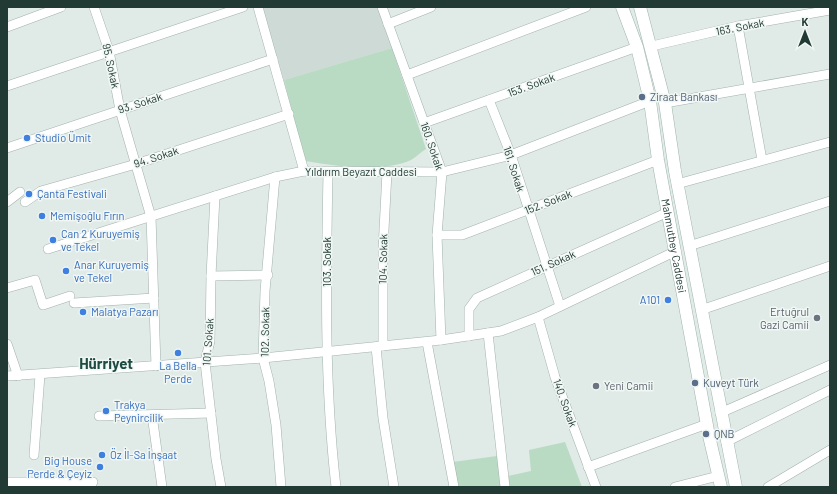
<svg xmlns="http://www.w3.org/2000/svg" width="837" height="494" font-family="Barlow,sans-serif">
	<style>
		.built { fill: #cedad5 }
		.green { fill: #b9dbc3 }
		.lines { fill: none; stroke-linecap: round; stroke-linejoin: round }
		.minor-casing { stroke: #a3b2ad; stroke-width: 10 }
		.secondary-casing { stroke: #9fb6ae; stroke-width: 13 }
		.minor { stroke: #fff; stroke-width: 9 }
		.secondary { stroke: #fff; stroke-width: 12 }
		.service-dot { fill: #5c6f8a; stroke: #f0f7f4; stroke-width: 1.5 }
		.shop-dot { fill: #3f7fe0; stroke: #f0f7f4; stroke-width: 1.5 }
		.worship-dot { fill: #6b7280; stroke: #f0f7f4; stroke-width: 1.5 }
		.labels { text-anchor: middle; stroke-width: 3; stroke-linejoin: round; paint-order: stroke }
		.street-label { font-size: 11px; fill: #213a34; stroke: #f0f7f4 }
		.service-label { font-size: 11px; fill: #4e5e75; stroke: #f0f7f4; text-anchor: start }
		.shop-label { font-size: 11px; fill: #366cbe; stroke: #f0f7f4; text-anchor: start }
		.worship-label { font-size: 11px; fill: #5b616d; stroke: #f0f7f4; text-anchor: end }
		.district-label { font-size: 15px; font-weight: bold; fill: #1e4b41; stroke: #f0f7f4 }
	</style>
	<rect width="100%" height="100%" fill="#e0eae6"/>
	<path class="built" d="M261 7H378L392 48 284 80Z"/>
	<g class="green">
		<path d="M392 48 426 149C421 152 416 157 411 160 382 173 335 166 305 161L284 80Z"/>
		<path d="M565 442 582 487H510L508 476 531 471 529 450Z"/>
		<path d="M497 456 501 487H457L453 462Z"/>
	</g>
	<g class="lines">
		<defs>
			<g id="minor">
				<path d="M94 7 109 51 120 110 151 217 156 366"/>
				<path d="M258 7 304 171"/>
				<path d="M382 7 442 172 437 235 441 340"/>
				<path d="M388 24 431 7"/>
				<path d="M738 26 762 160"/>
				<path d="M7 27 61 7"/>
				<path d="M652 46 738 26 830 10"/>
				<path d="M407 75 586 7"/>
				<path d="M7 86 243 7"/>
				<path d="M489 100 511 155 560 306"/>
				<path d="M665 103 830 74"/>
				<path d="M424 123 637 47"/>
				<path d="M7 148 273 59"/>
				<path d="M328 172C326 277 324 382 336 487"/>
				<path d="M275 177 265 291 263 358 269 381 276 425 281 487"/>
				<path d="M677 184 830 142"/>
				<path d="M215 196 211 276 210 341 205 362 216 459 221 487"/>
				<path d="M7 202 20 192"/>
				<path d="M25 202 41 191 136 164 289 114"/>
				<path d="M437 235H462L658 160"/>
				<path d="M689 246 830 201"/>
				<path d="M48 249 275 177 304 171 442 172 511 155 650 101"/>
				<path d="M211 276 268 275"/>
				<path d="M7 288 35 280 43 305 70 296"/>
				<path d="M74 303 154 298"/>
				<path d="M701 310 830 266"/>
				<path d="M538 317 555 377 596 487"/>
				<path d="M488 333 505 487"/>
				<path d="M469 336V309L477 298 668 212"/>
				<path d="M427 342 454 487"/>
				<path d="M7 344 18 376"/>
				<path d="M383 346V249L387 172"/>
				<path d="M376 347 383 418 394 487"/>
				<path d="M7 376 263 358 441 340 501 331 538 317 676 251"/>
				<path d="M720 413 830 365"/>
				<path d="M152 415 162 487"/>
				<path d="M99 416 211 413"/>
				<path d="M726 442 830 390"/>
				<path d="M34 455 40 375"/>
				<path d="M588 467 707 424"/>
				<path d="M8 482H93"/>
				<path d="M675 487 718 476"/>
				<path d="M768 487 830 450"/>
			</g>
			<g id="secondary">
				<path id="s1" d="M622 7 637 47 650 101 658 160 709 436 721 487"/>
				<path d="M640 7 665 103 675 171 736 487"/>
			</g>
		</defs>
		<use href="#minor" class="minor-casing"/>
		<use href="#secondary" class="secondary-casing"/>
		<use href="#minor" class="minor"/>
		<use href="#secondary" class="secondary"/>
	</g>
	<g class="service-dot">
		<circle cx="642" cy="97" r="4"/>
		<circle cx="695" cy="383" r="4"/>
		<circle cx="706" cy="434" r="4"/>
	</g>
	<g class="shop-dot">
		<circle cx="27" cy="138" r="4"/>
		<circle cx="29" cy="194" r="4"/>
		<circle cx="42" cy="216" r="4"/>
		<circle cx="53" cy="240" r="4"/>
		<circle cx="66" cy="271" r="4"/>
		<circle cx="668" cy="300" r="4"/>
		<circle cx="83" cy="312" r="4"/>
		<circle cx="178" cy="353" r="4"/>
		<circle cx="106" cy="411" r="4"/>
		<circle cx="102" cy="455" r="4"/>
		<circle cx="100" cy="467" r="4"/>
	</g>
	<g class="worship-dot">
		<circle cx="817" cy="318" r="4"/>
		<circle cx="596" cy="386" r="4"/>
	</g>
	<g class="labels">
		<g class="street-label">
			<text transform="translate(740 27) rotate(-11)" y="4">163. Sokak</text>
			<text transform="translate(111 66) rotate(78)" y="4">95. Sokak</text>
			<text transform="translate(531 85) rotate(-20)" y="4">153. Sokak</text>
			<text transform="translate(140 103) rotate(-18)" y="4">93. Sokak</text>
			<text transform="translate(432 146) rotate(71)" y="4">160. Sokak</text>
			<text transform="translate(156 157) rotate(-18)" y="4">94. Sokak</text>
			<text transform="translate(514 169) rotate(72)" y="4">161. Sokak</text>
			<text x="361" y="176">Yıldırım Beyazıt Caddesi</text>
			<text transform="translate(548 202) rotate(-21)" y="4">152. Sokak</text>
			<text dy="4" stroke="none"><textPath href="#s1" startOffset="245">Mahmutbey Caddesi</textPath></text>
			<text transform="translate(383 259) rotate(-89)" y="4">104. Sokak</text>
			<text transform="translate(327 262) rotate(-90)" y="4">103. Sokak</text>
			<text transform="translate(553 263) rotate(-24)" y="4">151. Sokak</text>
			<text transform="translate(265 332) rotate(-89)" y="4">102. Sokak</text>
			<text transform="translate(208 342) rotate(-86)" y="4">101. Sokak</text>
			<text transform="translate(565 403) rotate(70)" y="4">140. Sokak</text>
		</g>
		<g class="service-label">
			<text x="650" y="101">Ziraat Bankası</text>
			<text x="703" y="387">Kuveyt Türk</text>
			<text x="714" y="438">QNB</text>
		</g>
		<g class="shop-label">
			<text x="35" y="142">Studio Ümit</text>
			<text x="37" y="198">Çanta Festivali</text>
			<text x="50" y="220">Memişoğlu Fırın</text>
			<text x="61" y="238">Can 2 Kuruyemiş<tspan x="61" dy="13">ve Tekel</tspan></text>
			<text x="74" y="269">Anar Kuruyemiş<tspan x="74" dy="13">ve Tekel</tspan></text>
			<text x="660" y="304" text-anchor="end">A101</text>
			<text x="91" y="316">Malatya Pazarı</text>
			<text x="178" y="370" text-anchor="middle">La Bella<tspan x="178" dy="13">Perde</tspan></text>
			<text x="114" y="409">Trakya<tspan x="114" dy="13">Peynircilik</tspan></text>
			<text x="110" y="459">Öz İl-Sa İnşaat</text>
			<text x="92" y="465" text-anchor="end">Big House<tspan x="92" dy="13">Perde &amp; Çeyiz</tspan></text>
		</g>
		<g class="worship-label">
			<text x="809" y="316">Ertuğrul<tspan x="809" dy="13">Gazi Camii</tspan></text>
			<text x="604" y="390" text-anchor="start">Yeni Camii</text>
		</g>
		<g class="district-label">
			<text x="106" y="369">Hürriyet</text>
		</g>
	</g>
	<rect width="837" height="494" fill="none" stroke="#213a34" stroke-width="16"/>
	<g transform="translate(805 32)" stroke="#f0f7f4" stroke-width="3" paint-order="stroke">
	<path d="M0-3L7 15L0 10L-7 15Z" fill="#213a34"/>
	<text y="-6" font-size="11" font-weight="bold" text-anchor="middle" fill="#213a34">K</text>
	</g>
</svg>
